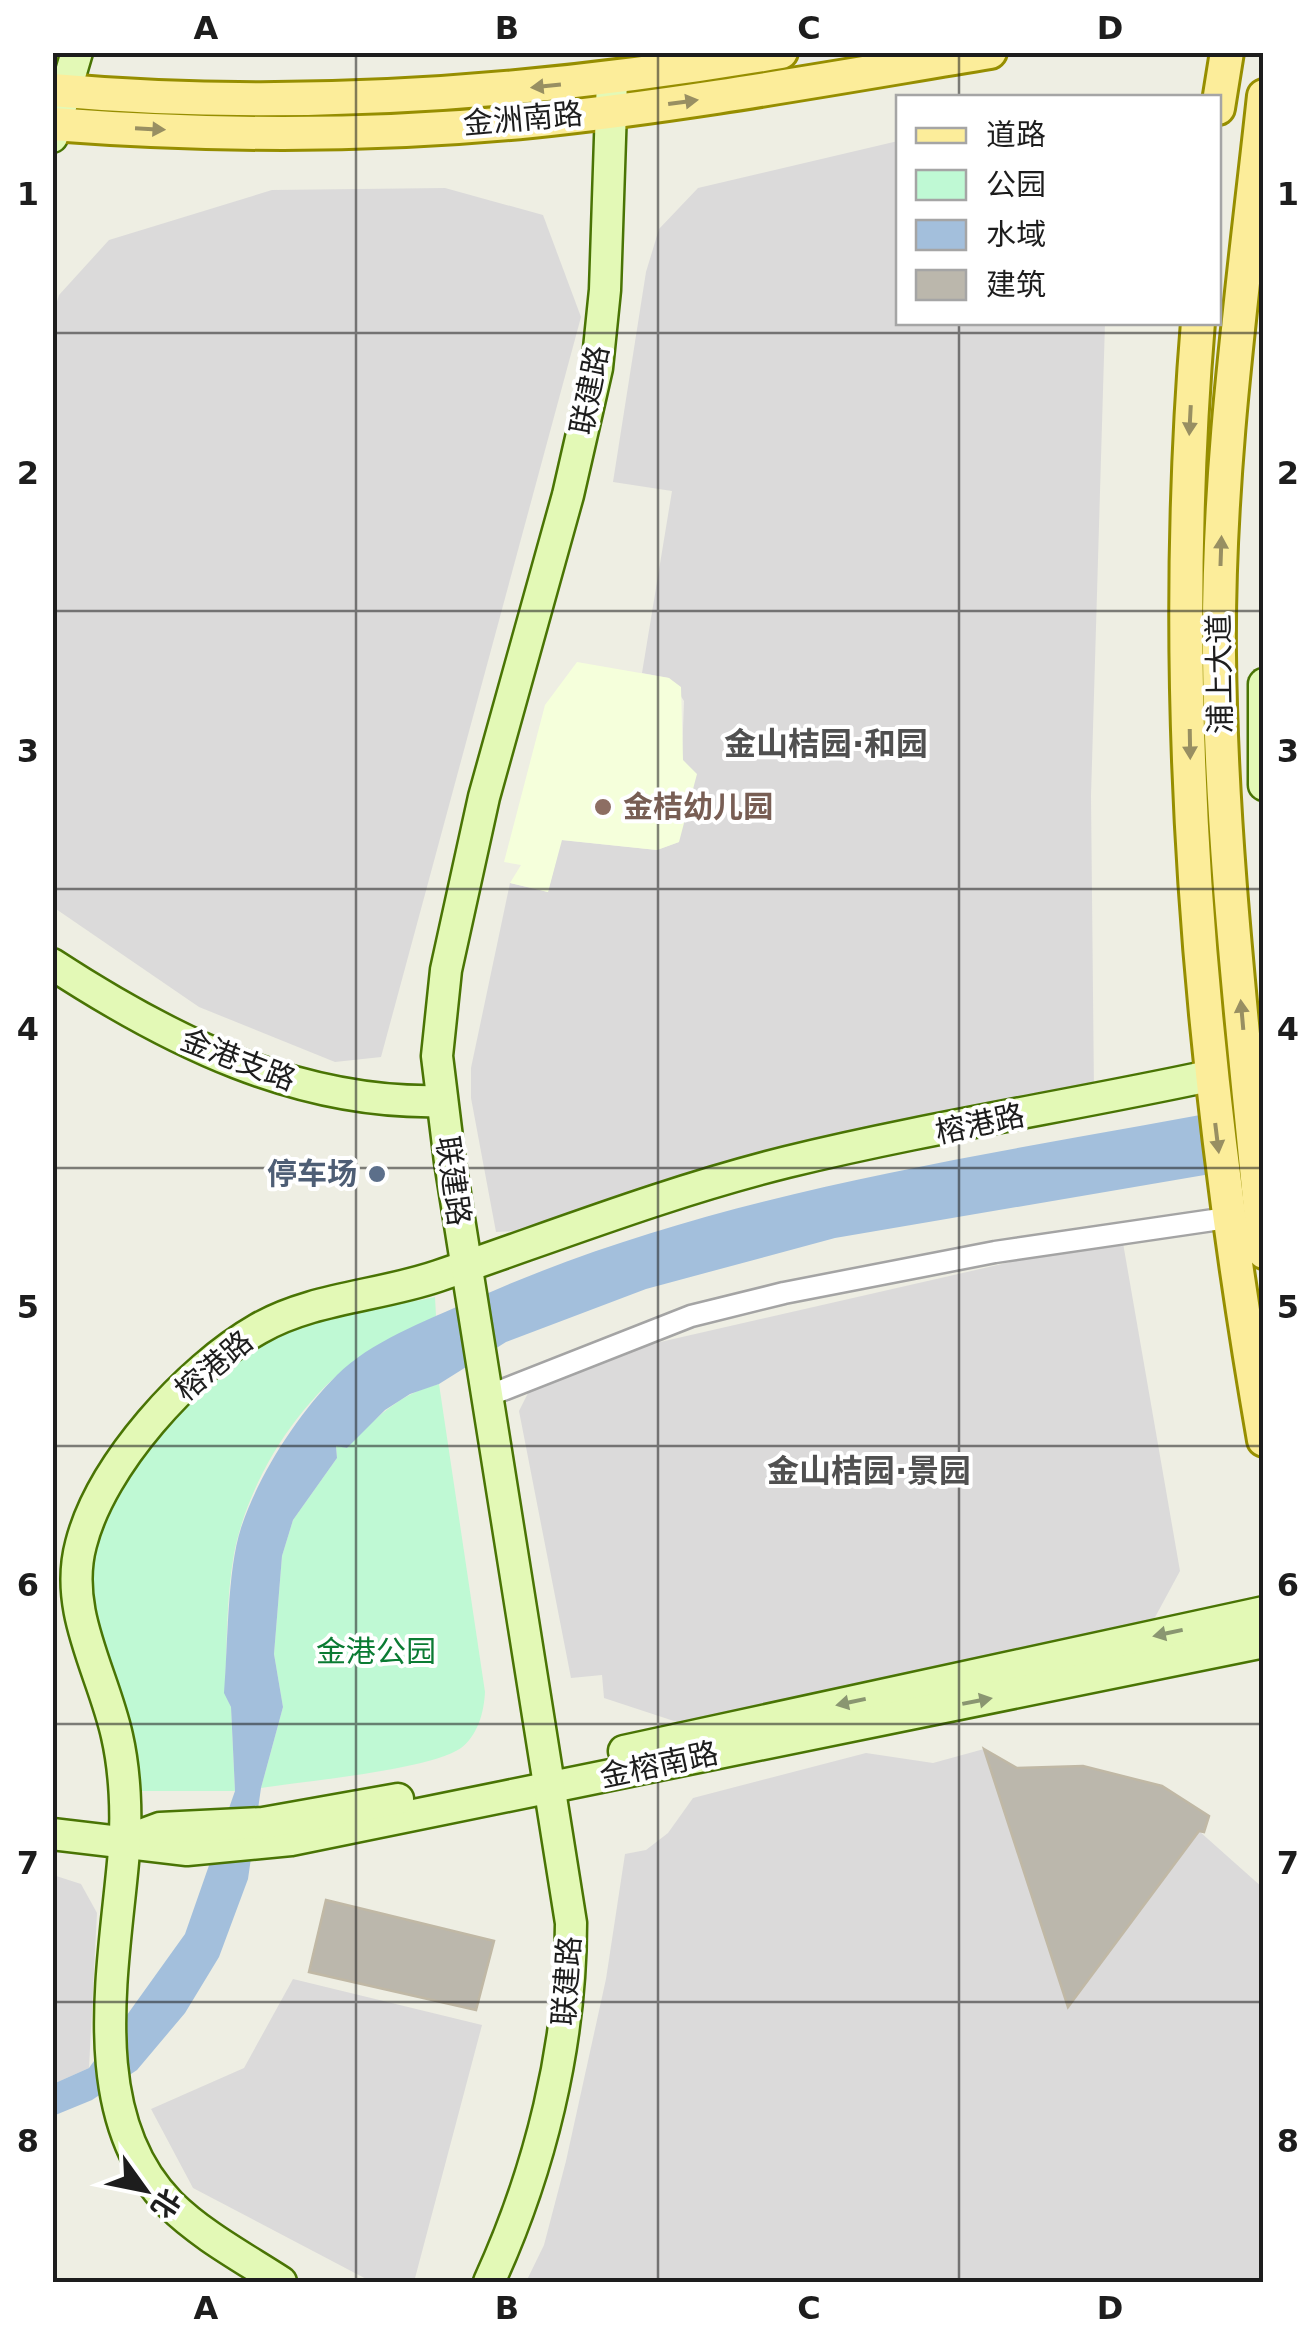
<svg xmlns="http://www.w3.org/2000/svg" width="1316" height="2335" font-family="'DejaVu Sans','Noto Sans SC',sans-serif">
	<style>
		.residential { fill: #dbdada }
		.education { fill: #f5ffdb }
		.park { fill: #bff9d4 }
		.water { fill: #a3bfdc }
		.building { fill: #bbb7ac; stroke: #c0b8a5; stroke-width: 2.5 }
		.lines { fill: none; stroke-linecap: round; stroke-linejoin: round }
		.street-casing { stroke: #a4a4a4; stroke-width: 25 }
		.secondary-casing { stroke: #497404; stroke-width: 35 }
		.primary-casing { stroke: #968e00; stroke-width: 38 }
		.street { stroke: #fff; stroke-width: 20 }
		.secondary { stroke: #e3f9b6; stroke-width: 30 }
		.primary { stroke: #fced9a; stroke-width: 32 }
		.oneway { fill: #988f62 }
		.oneway2 { fill: #8a9671 }
		.grid { fill: none; stroke: #1d1d1d; stroke-width: 2.5; stroke-opacity: 0.55 }
		.education-dot { fill: #8d6e63; stroke: #fff; stroke-width: 4 }
		.service-dot { fill: #5c6f8a; stroke: #fff; stroke-width: 4 }
		.labels { text-anchor: middle; stroke-width: 8; stroke-linejoin: round; paint-order: stroke }
		.street-label { font-size: 30px; fill: #1d1d1d; stroke: #fff }
		.education-label { font-size: 30px; font-weight: bold; fill: #785e54; stroke: #fff; text-anchor: start }
		.service-label { font-size: 30px; font-weight: bold; fill: #4e5e75; stroke: #fff; text-anchor: end }
		.park-label { font-size: 30px; fill: #0b7b33; stroke: #fff }
		.neighbourhood-label { font-size: 32px; font-weight: bold; fill: #505050; stroke: #fff }
		.neatline { fill: none; stroke: #1d1d1d; stroke-width: 4 }
		.grid-label { font-size: 32px; text-anchor: middle; font-weight: bold; fill: #1d1d1d }
	</style>
	<rect width="100%" height="100%" fill="#eeeee3"/>
	<g class="residential">
		<path d="M898 141V322L1105 323 1091 796 1094 1093 532 1230 496 1232 471 1098V1068L510 883 548 892 561 840 657 850 679 842 684 701 669 678 642 673 672 491 613 482 646 272 659 229 698 188Z"/>
		<path d="M445 188 543 215 581 317 381 1057 335 1062 199 1007 53 907V315L59 295 109 240 272 190Z"/>
		<path d="M1094 1243H1123L1180 1571 1153 1621 680 1723 604 1698 602 1675 571 1678 519 1411 530 1389 634 1348Z"/>
		<path d="M984 1749 1069 2006 1199 1831 1263 1888V2282H526L544 2245 566 2161 606 1979 625 1854 646 1850 668 1833 693 1798 866 1753 933 1763Z"/>
		<path d="M53 1875 81 1884 97 1913 89 2068 53 2084Z"/>
		<path d="M293 1979 482 2025 414 2282H372L193 2188 151 2109 244 2068Z"/>
	</g>
	<path class="education" d="M577 662 669 678 681 687 683 760 697 774 679 842 657 850 562 840 548 892 510 883 521 865 504 862 545 705Z"/>
	<g class="park">
		<path d="M435 1297 436 1316C409 1331 380 1343 355 1361 296 1404 248 1482 234 1554 226 1599 227 1647 225 1693L231 1707 235 1791H138L135 1748 125 1745C113 1702 90 1648 86 1605 75 1496 219 1338 322 1315 359 1306 398 1306 435 1297Z"/>
		<path d="M439 1384 485 1692C484 1712 478 1735 461 1748 429 1770 305 1781 261 1788L283 1707 274 1654 282 1556 293 1520 337 1458 336 1445 347 1448C374 1419 400 1393 439 1384Z"/>
	</g>
	<path class="water" d="M1263 1103V1165L835 1238 646 1289 506 1342 439 1384 410 1394 385 1410 347 1448 336 1446 337 1458 293 1520 282 1556 274 1654 283 1707 261 1788 248 1879 219 1957 185 2013 137 2070 92 2100 53 2116V2084L89 2068 185 1934 235 1791 231 1707 224 1693C228 1646 227 1571 241 1528 259 1474 297 1415 337 1375 370 1342 425 1321 468 1302 719 1188 996 1155 1263 1103Z"/>
	<g class="building">
		<path d="M984 1749 1017 1768 1083 1766 1162 1786 1209 1816 1204 1832 1199 1831 1068 2007Z"/>
		<path d="M326 1900 494 1941 476 2010 309 1972Z"/>
	</g>
	<g class="lines">
		<defs>
			<path id="street" d="M485 1397 691 1316 784 1293 995 1252 1227 1218"/>
			<g id="secondary">
				<path d="M52 137 77 52"/>
				<path d="M1264 684V785"/>
				<path d="M52 964C170 1041 298 1105 441 1101"/>
				<path d="M624 1751 1264 1612"/>
				<path d="M52 1834 187 1850 291 1840 1264 1642"/>
				<path d="M125 1841 160 1828 263 1823 398 1799"/>
				<path d="M281 2282C244 2258 201 2235 170 2204 81 2114 115 1963 124 1851 127 1815 125 1771 117 1736 103 1672 63 1611 81 1544 101 1465 188 1369 258 1329 311 1298 380 1296 438 1276 555 1236 667 1192 787 1162 926 1128 1069 1106 1209 1076"/>
				<path d="M489 2282C540 2171 571 2046 571 1923L450 1162 437 1056 446 970 484 797 568 495 597 368 605 290 612 78"/>
			</g>
			<g id="primary">
				<path d="M52 90C295 112 541 93 781 52"/>
				<path d="M1264 96C1244 282 1217 468 1219 655 1221 855 1246 1053 1264 1252"/>
				<path d="M1218 108 1227 52"/>
				<path d="M52 124C211 136 373 137 531 121 685 105 838 77 990 52"/>
				<path d="M1198 322C1167 697 1200 1071 1264 1440"/>
			</g>
		</defs>
		<use href="#street" class="street-casing"/>
		<use href="#secondary" class="secondary-casing"/>
		<use href="#primary" class="primary-casing"/>
		<use href="#street" class="street"/>
		<use href="#secondary" class="secondary"/>
		<use href="#primary" class="primary"/>
	</g>
	<defs><path id="oneway-solid" d="M-6-.8H1V-3.2L6.5 0L1 3.2V.8H-6Z" transform="scale(2.5)"/></defs>
	<g class="oneway">
		<use href="#oneway-solid" transform="translate(546 86) rotate(174)"/>
		<use href="#oneway-solid" transform="translate(683 102) rotate(-8)"/>
		<use href="#oneway-solid" transform="translate(150 129) rotate(3)"/>
		<use href="#oneway-solid" transform="translate(1190 420) rotate(93)"/>
		<use href="#oneway-solid" transform="translate(1221 551) rotate(-88)"/>
		<use href="#oneway-solid" transform="translate(1190 744) rotate(89)"/>
		<use href="#oneway-solid" transform="translate(1242 1015) rotate(-95)"/>
		<use href="#oneway-solid" transform="translate(1217 1138) rotate(83)"/>
	</g>
	<g class="oneway2">
		<use href="#oneway-solid" transform="translate(1168 1633) rotate(168)"/>
		<use href="#oneway-solid" transform="translate(977 1701) rotate(-11)"/>
		<use href="#oneway-solid" transform="translate(851 1702) rotate(168)"/>
	</g>
	<path class="grid" d="M356 52V2282M658 52V2282M959 52V98M959 322V2282M52 333H1264M52 611H1264M52 889H1264M52 1168H1264M52 1446H1264M52 1724H1264M52 2002H1264"/>
	<circle class="education-dot" cx="603" cy="807" r="10"/>
	<circle class="service-dot" cx="377" cy="1174" r="10"/>
	<g class="labels">
		<g class="street-label">
			<text transform="translate(523 119) rotate(-5)" y="10">金洲南路</text>
			<text transform="translate(590 390) rotate(-79)" y="10">联建路</text>
			<text transform="translate(1220 674) rotate(-91)" y="10">浦上大道</text>
			<text transform="translate(238 1060) rotate(21)" y="10">金港支路</text>
			<text transform="translate(980 1124) rotate(-12)" y="10">榕港路</text>
			<text transform="translate(453 1181) rotate(82)" y="10">联建路</text>
			<text transform="translate(214 1366) rotate(-40)" y="10">榕港路</text>
			<text transform="translate(659 1765) rotate(-12)" y="10">金榕南路</text>
			<text transform="translate(567 1981) rotate(-86)" y="10">联建路</text>
		</g>
		<g class="education-label">
			<text x="623" y="817">金桔幼儿园</text>
		</g>
		<g class="service-label">
			<text x="357" y="1184">停车场</text>
		</g>
		<g class="park-label">
			<text x="376" y="1662">金港公园</text>
		</g>
		<g class="neighbourhood-label">
			<text x="826" y="755">金山桔园·和园</text>
			<text x="869" y="1482">金山桔园·景园</text>
		</g>
	</g>
	<rect width="1316" height="2335" fill="none" stroke="#ffffff" stroke-width="110"/>
	<rect x="896" y="95" width="325" height="230" fill="#ffffff" stroke="#a5a5a5" stroke-width="2.5"/>
	<rect x="916" y="128" width="50" height="15" fill="#fced9a" stroke="#a5a5a5" stroke-width="2.5"/>
	<text x="986" y="145" font-size="30" fill="#1d1d1d">道路</text>
	<rect x="916" y="170" width="50" height="30" fill="#bff9d4" stroke="#a5a5a5" stroke-width="2.5"/>
	<text x="986" y="195" font-size="30" fill="#1d1d1d">公园</text>
	<rect x="916" y="220" width="50" height="30" fill="#a3bfdc" stroke="#a5a5a5" stroke-width="2.5"/>
	<text x="986" y="245" font-size="30" fill="#1d1d1d">水域</text>
	<rect x="916" y="270" width="50" height="30" fill="#bbb7ac" stroke="#a5a5a5" stroke-width="2.5"/>
	<text x="986" y="295" font-size="30" fill="#1d1d1d">建筑</text>
	<g transform="translate(145 2190) rotate(123)" stroke="#ffffff" stroke-width="8" paint-order="stroke">
	<path d="M0-8L18 38L0 25L-18 38Z" fill="#1d1d1d"/>
	<text y="-15" font-size="28" font-weight="bold" text-anchor="middle" fill="#1d1d1d">北</text>
	</g>
	<rect x="55" y="55" width="1206" height="2225" class="neatline"/>
	<g class="grid-label">
		<text x="206" y="39">A</text>
		<text x="507" y="39">B</text>
		<text x="809" y="39">C</text>
		<text x="1110" y="39">D</text>
		<text x="28" y="205">1</text>
		<text x="1288" y="205">1</text>
		<text x="28" y="484">2</text>
		<text x="1288" y="484">2</text>
		<text x="28" y="762">3</text>
		<text x="1288" y="762">3</text>
		<text x="28" y="1040">4</text>
		<text x="1288" y="1040">4</text>
		<text x="28" y="1318">5</text>
		<text x="1288" y="1318">5</text>
		<text x="28" y="1596">6</text>
		<text x="1288" y="1596">6</text>
		<text x="28" y="1874">7</text>
		<text x="1288" y="1874">7</text>
		<text x="28" y="2152">8</text>
		<text x="1288" y="2152">8</text>
		<text x="206" y="2319">A</text>
		<text x="507" y="2319">B</text>
		<text x="809" y="2319">C</text>
		<text x="1110" y="2319">D</text>
	</g>
</svg>
